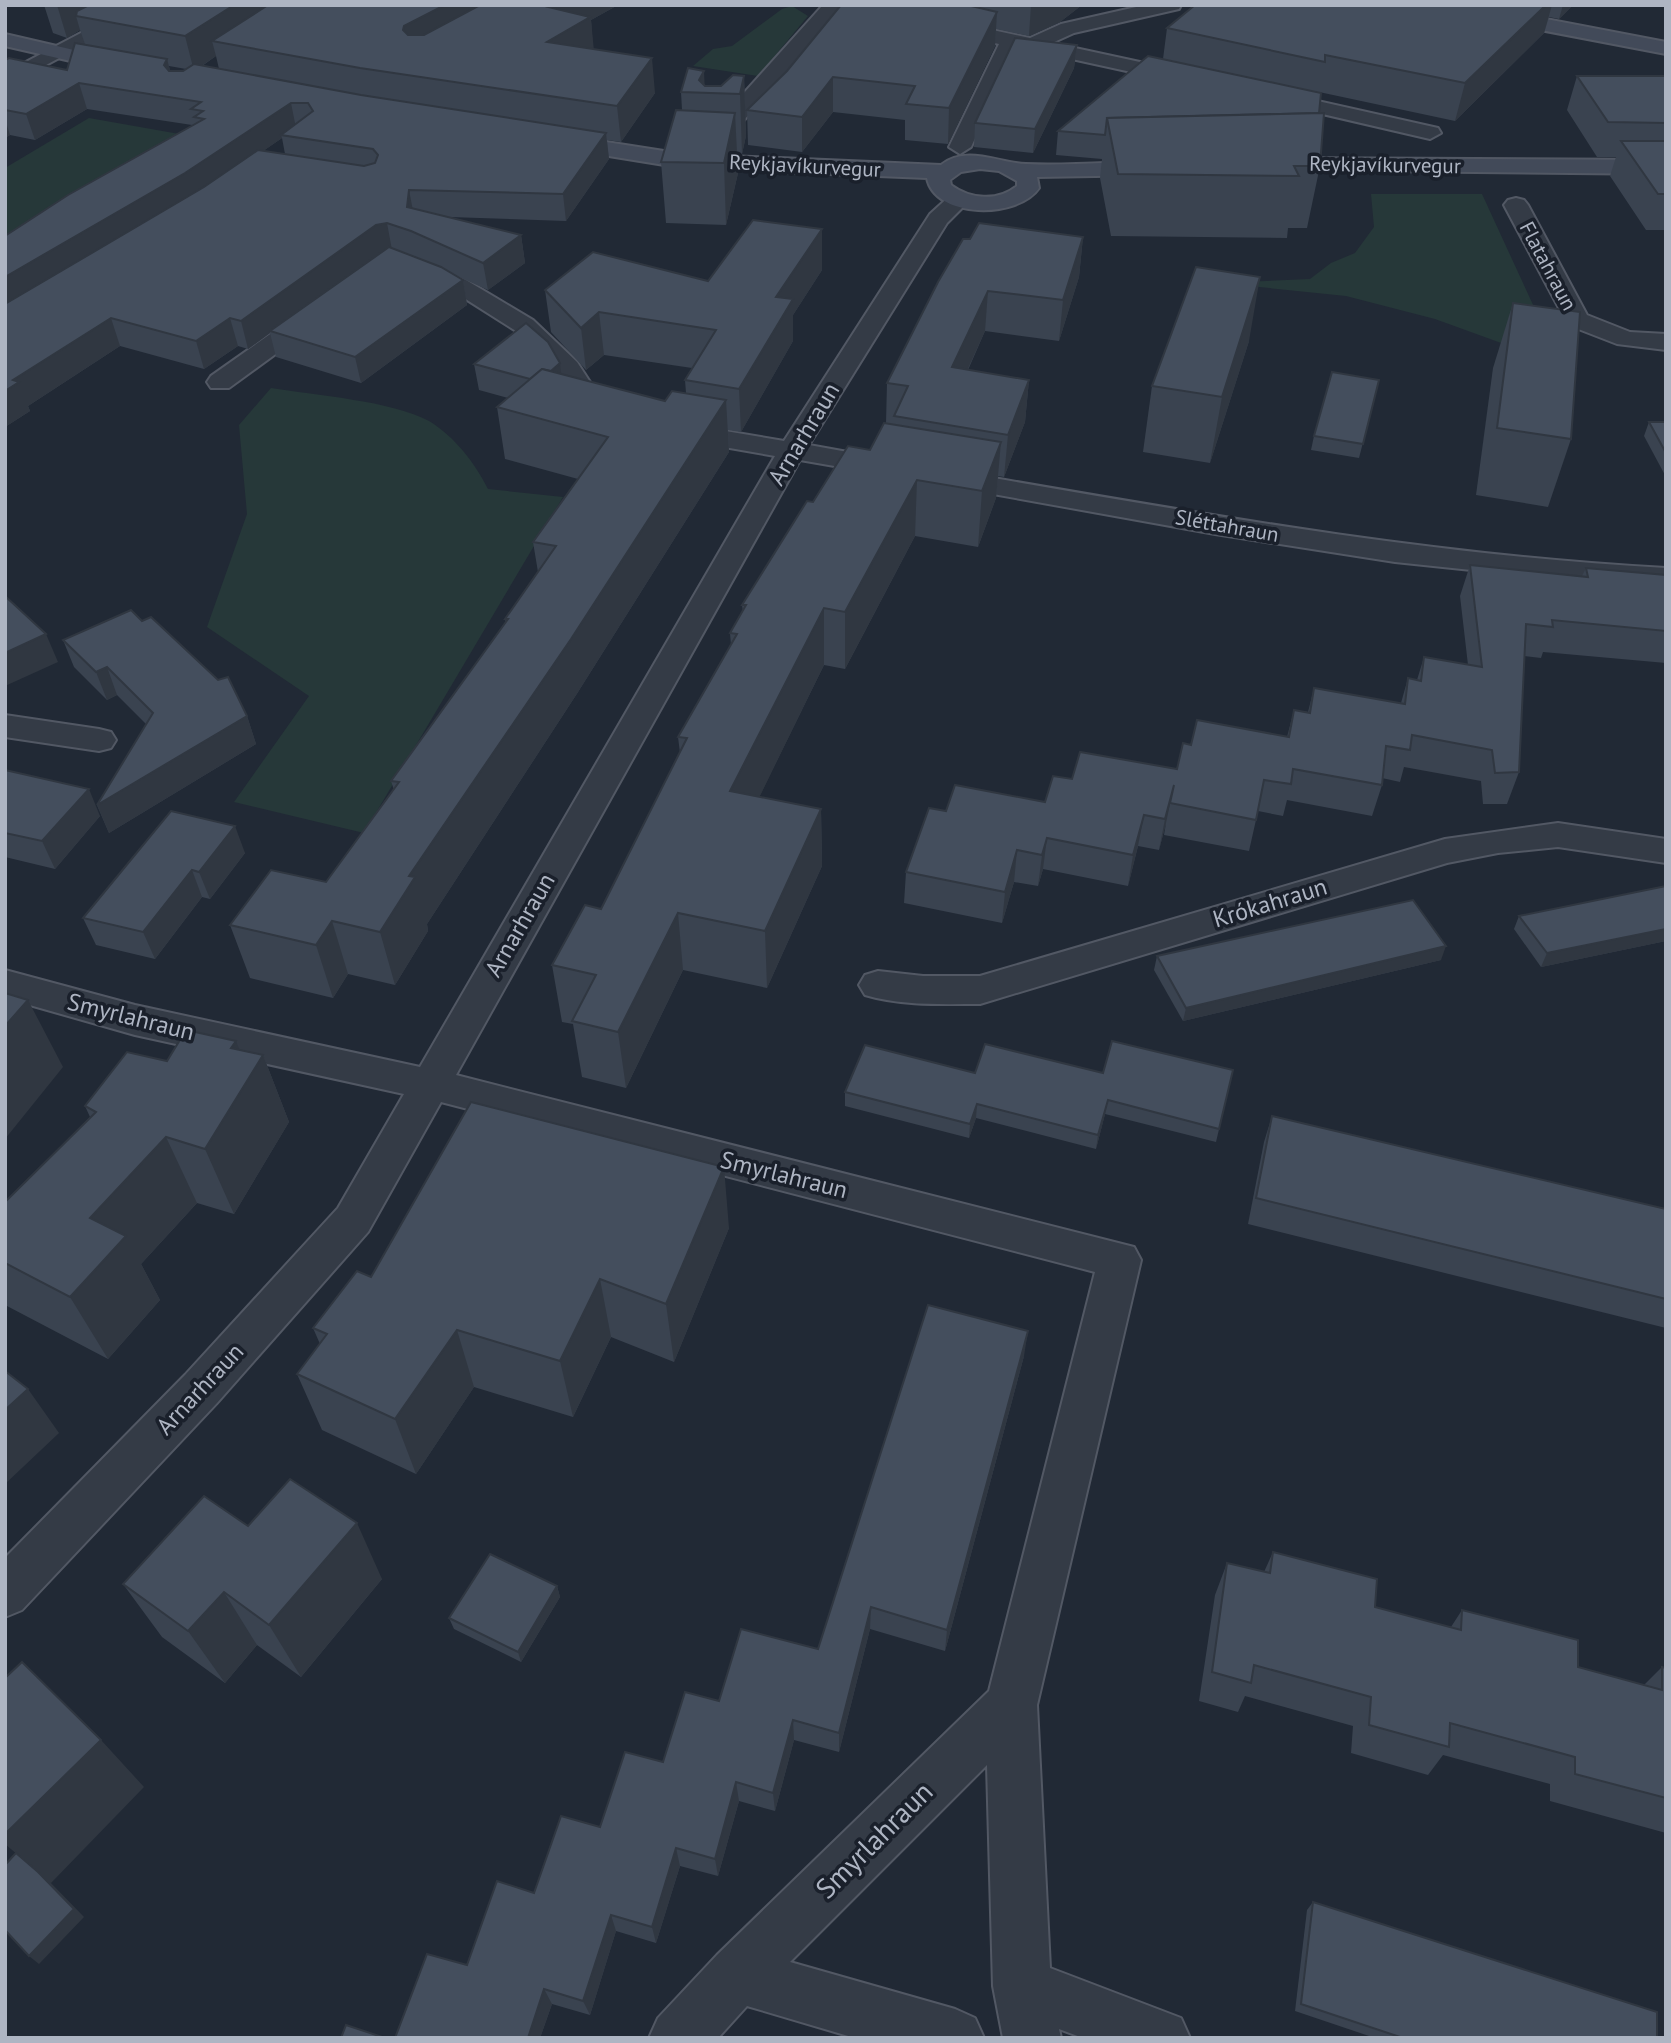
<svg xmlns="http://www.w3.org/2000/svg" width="1671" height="2043" font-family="'PT Sans',sans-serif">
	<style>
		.green { fill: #263839 }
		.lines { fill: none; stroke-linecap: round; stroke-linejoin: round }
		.street-casing { stroke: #525864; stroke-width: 4 }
		.secondary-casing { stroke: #525864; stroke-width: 4 }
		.street { fill: #343b46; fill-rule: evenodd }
		.secondary { fill: #424a59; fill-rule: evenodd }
		.wall { fill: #3a4350; fill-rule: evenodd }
		.shaded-wall { fill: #303741 }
		.building { fill: #444e5d; stroke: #303741; stroke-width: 2 }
		.labels { text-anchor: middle; stroke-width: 7; stroke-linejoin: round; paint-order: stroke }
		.far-street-label { font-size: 21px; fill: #aeb5c3; stroke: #1a202b }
		.street-label { font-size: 24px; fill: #aeb5c3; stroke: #1a202b }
		.near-street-label { font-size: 28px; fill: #aeb5c3; stroke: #1a202b }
	</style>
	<rect width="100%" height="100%" fill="#212935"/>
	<g class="green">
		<path d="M792 6 808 16 758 76 693 66 713 49 732 46 782 9Z"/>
		<path d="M89 118 185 135 5 243V168Z"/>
		<path d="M1371 194H1482L1546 333 1551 361 1435 319 1346 296 1220 283 1310 279 1331 263 1355 253 1374 227Z"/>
		<path d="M271 388C313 395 393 401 429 421 455 437 475 463 488 489L563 497 364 833 234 802 309 696 207 627 247 514 239 425Z"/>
	</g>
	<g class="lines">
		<defs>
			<g id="street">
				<path d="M134 5H158L5 87V73Z"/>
				<path d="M823 5H877L1030 38 1061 24 1145 5H1181L1179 9 1074 33 1052 43 1186 72 1196 78 1186 84 1017 47 971 147 960 154 949 147 999 44 842 8 724 143H708L705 138 708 133Z"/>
				<path d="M1269 90 1438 128 1441 133 1430 139 1262 100 1259 96Z"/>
				<path d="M960 192 971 199 947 223 809 445 892 460 902 462 906 468 902 474 892 476 800 460 456 1075 1134 1247 1141 1260 1037 1705 1050 1968 1181 2018 1190 2038H1083L1059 2029 1061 2038H1003L993 1986 987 1765 790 1962 955 2009 975 2018 984 2038H855L747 2006 718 2038H649L658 2018 717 1955 989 1691 1095 1272 441 1102 368 1232 217 1403 22 1610 5 1617V1558L185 1375 338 1208 404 1094 135 1035 5 998V970L135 1005 420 1067 775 456 678 439 668 437 664 431 668 425 678 423 784 441 930 214 952 194Z"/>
				<path d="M1516 198 1524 200 1528 205 1587 315 1630 332 1666 334V350L1617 344 1568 325 1504 205 1508 200Z"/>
				<path d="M416 264 466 280 533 320 577 362 590 382 596 404 613 417 609 423H589L574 414 557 371 516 331 464 298 407 276 404 271 407 266Z"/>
				<path d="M316 305 325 308 329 313 325 318 229 388H211L207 382 211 376 307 308Z"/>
				<path d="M947 470C1186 511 1423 555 1666 568V586L1575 581 1395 562 1215 534 937 484 933 478 937 472Z"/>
				<path d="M5 715 99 729 111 732 116 740 111 748 99 751 5 737Z"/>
				<path d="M1558 823 1666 839V863L1558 847 1498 853 1447 863 980 1004C942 1004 902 1006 865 995L859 985 865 975 878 971 923 976H980L1445 839Z"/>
			</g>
			<g id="secondary">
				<path d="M1432 5H1473L1666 42V54L1441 11Z"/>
				<path d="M5 34 130 63 133 67 123 73 5 46Z"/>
				<path d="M555 134 683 154 941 165C967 145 998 163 1026 164 1068 166 1111 162 1153 161L1164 168 1153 175 1037 177 1039 188C1018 219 935 219 927 178L683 168 547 146 544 141 547 136ZM980 169 999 171 1017 181V186C997 202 970 199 951 185L950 180 961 172Z"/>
				<path d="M1269 158 1666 160V174L1261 170 1258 165 1261 160Z"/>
			</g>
		</defs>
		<use href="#street" class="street-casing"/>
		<use href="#secondary" class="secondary-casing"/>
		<use href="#street" class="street"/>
		<use href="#secondary" class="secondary"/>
	</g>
	<g class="wall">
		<path d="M44 5H618L591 20 593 49 655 93 621 142 607 140 609 159 566 221 449 217 521 235 525 263 488 290 459 277 463 280 467 305 361 383 276 357 270 333 248 349 238 346 204 369 120 346 28 406 30 411 5 427 192 125 87 109 35 140 10 135 5 138V60L67 70 85 44 80 30 67 38 53 33ZM216 56 219 69 202 66ZM169 66 186 69 183 71H170ZM282 138 285 154 263 151Z"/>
		<path d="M841 5H1082L1060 22 1029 36 996 29 995 46 948 144 905 140V120L833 112 802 152 748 145 747 110 787 71Z"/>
		<path d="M1195 5H1573L1559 19 1549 17 1544 33 1455 121 1319 92 1320 166 1307 228H1288L1287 238 1111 236 1100 178 1102 159 1056 155 1058 131 1163 59 1167 28Z"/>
		<path d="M1077 45 1074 68 1033 153 974 147 975 123Z"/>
		<path d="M744 76 746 136 742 154H737L738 173 726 225 666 223 661 162 682 110 681 92 705 86H721Z"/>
		<path d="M1577 76H1666V230H1646L1610 176 1616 157H1597L1567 110Z"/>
		<path d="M1083 237 1079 277 1059 341 985 331 968 370 1029 380 1025 422 1004 477 998 476 996 498 978 547 915 536 845 669 824 665 759 797 821 809 822 866 767 988 683 970 626 1088 582 1077 573 1024 562 1022 552 965 601 909 680 753 678 737 731 645 730 633 743 612 742 605 813 502 870 450 886 423 887 383 970 239Z"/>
		<path d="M822 270 793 315V341L741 432 728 430 729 452 578 692 427 924 428 931 395 985 348 974 333 998 250 978 230 925 326 882 394 790 391 781 506 623 505 619 538 572 533 542 578 479 505 459 497 407 508 398 479 390 474 364 561 374 665 401 686 393 685 380 692 368 604 355 586 370 551 332 545 290 708 281Z"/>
		<path d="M1513 303 1571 439 1548 507 1476 495 1493 368Z"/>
		<path d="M1249 341 1210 463 1143 452 1152 386Z"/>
		<path d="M1379 380 1359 458 1311 450 1314 436Z"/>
		<path d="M1649 422H1666V477L1644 436Z"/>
		<path d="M1470 565 1582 576 1586 568 1666 575V663L1543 652 1541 658 1524 656 1519 772 1507 804H1483L1481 781 1404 767 1400 782 1382 778V785L1372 816 1287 800 1283 816 1258 811 1249 851 1164 835 1166 823 1159 850 1138 846 1128 886 1043 869 1038 886 1014 882 1002 923 904 903 906 872 946 811 1045 802 1072 779 1177 769 1191 745 1287 737 1294 710 1308 712 1314 688 1401 703 1408 678 1417 680 1424 657 1468 665 1460 596Z"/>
		<path d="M63 640 247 716 256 744 109 833 97 805 146 724 117 695 107 700 74 667Z"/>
		<path d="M5 770 100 816 55 869 5 857Z"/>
		<path d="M171 811 245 853 210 899 202 897 155 959 96 945 83 918Z"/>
		<path d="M1666 886V941L1541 967 1514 929 1519 916Z"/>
		<path d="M1157 956 1441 960 1183 1021 1154 970Z"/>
		<path d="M240 1050 263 1055 289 1122 234 1214 197 1203 141 1264 160 1300 108 1359 7 1306 5 1303V1202L90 1117 85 1106 167 1061Z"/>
		<path d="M1233 1070 1216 1142 1105 1114 1096 1149 976 1118 969 1138 845 1106V1092L975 1073H1103Z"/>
		<path d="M1272 1116 1666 1209V1328L1248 1224 1264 1142Z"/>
		<path d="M729 1228 674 1362 611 1337 573 1417 474 1387 416 1474 322 1430 297 1374 320 1344 313 1328 371 1277Z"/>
		<path d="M1024 1356 945 1651 870 1629 839 1752 794 1740 775 1811 739 1801 718 1876 680 1866 656 1943 616 1931 590 2015 552 2004 540 2038H395L467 1965 534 1893 663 1762 719 1701 818 1649Z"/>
		<path d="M248 1526 382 1579 301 1677 257 1645 225 1683 162 1637 123 1584Z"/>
		<path d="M1273 1552 1375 1607 1451 1627 1462 1610 1578 1667 1644 1685 1662 1667 1666 1668V1833L1550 1801V1784L1443 1755 1428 1775 1351 1753 1353 1726 1245 1696 1238 1712 1199 1701 1215 1595 1227 1563 1264 1572Z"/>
		<path d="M557 1586 560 1597 521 1662 454 1629 449 1618Z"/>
		<path d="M1313 1902 1657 2038H1375L1295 2011 1307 1910Z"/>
	</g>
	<g class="shaded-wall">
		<path d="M57 5H128L76 16 80 30 67 38Z"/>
		<path d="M234 5H294L212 41 216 56 194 71 185 36Z"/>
		<path d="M445 5H516L409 65 403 30 404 26Z"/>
		<path d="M552 5H618L591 20 594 51 547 42 548 7Z"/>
		<path d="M1031 5H1082L1060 22 1029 36Z"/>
		<path d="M1546 5H1552L1544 33 1455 121 1465 83Z"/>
		<path d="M1563 5H1573L1559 19Z"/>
		<path d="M997 12 995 46 948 144 949 108Z"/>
		<path d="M1077 45 1074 68 1033 153 1035 129Z"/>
		<path d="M652 58 655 93 621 142 617 106Z"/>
		<path d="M167 59 174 85 164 65Z"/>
		<path d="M704 71 705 93 699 80Z"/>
		<path d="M744 76 746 136 742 154 740 94Z"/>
		<path d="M833 77V112L802 152V117Z"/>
		<path d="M79 83 87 109 35 140 26 114Z"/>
		<path d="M291 103 296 128 281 135 282 138 193 200 5 311V277Z"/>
		<path d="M735 113 738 173 726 225 724 163Z"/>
		<path d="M5 119 10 135 5 138Z"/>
		<path d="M606 133 609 159 566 221 563 194Z"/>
		<path d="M409 190 414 216 407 207Z"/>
		<path d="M387 223 392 250 270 331V333L248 349 241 321 376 225Z"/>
		<path d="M822 229V270L793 315V341L741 432 739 389 776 297Z"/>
		<path d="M521 235 525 263 488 290 483 263Z"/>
		<path d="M1083 237 1079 277 1059 341 1063 300Z"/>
		<path d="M1260 277 1249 341 1210 463 1222 397Z"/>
		<path d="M463 280 467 305 361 383 355 357Z"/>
		<path d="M988 291 985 331 950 408 952 367Z"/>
		<path d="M599 312 604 355 586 370 581 328Z"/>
		<path d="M111 318 120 346 28 406 30 411 5 427V391L13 380Z"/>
		<path d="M230 318 238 346 204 369 196 341Z"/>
		<path d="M560 363 563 390 538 382Z"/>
		<path d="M1029 380 1025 422 1004 477 1008 435Z"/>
		<path d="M726 400 729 452 578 692 427 924 428 931 395 985 380 932 409 876Z"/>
		<path d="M1001 442 996 498 978 547 982 491Z"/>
		<path d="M917 480 915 536 845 669V612Z"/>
		<path d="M824 608V665L734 849 730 791Z"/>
		<path d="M46 634 58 662 5 686V653Z"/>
		<path d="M107 667 117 695 107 700 96 672Z"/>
		<path d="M247 716 256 744 109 833 97 805Z"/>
		<path d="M1174 785 1166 823 1159 850 1165 819Z"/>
		<path d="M89 789 100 816 55 869 42 841Z"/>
		<path d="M821 809 822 866 767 988 765 931Z"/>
		<path d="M1144 815 1138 846 1128 886 1133 855Z"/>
		<path d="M235 826 245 853 210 899 199 872Z"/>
		<path d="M1047 838 1043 869 1038 886 1042 855Z"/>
		<path d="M1017 850 1014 882 1002 923 1005 892Z"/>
		<path d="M192 870 202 897 155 959 143 932Z"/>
		<path d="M678 913 683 970 626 1088 618 1032Z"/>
		<path d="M332 921 348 974 333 998 316 945Z"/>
		<path d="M1666 929V941L1541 967 1547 953Z"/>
		<path d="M1446 946 1441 960 1183 1021 1186 1008Z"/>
		<path d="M28 1000 63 1067 5 1139V1026Z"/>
		<path d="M236 1041 250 1076 263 1055 289 1122 234 1214 205 1149 231 1048Z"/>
		<path d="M1108 1100 1105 1114 1096 1149 1098 1135Z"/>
		<path d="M977 1104 976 1118 969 1138 970 1124Z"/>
		<path d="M166 1137 197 1203 141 1264 160 1300 108 1359 70 1297 90 1218Z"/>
		<path d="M724 1167 729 1228 674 1362 666 1304Z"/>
		<path d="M600 1279 611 1337 573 1417 560 1361Z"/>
		<path d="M457 1330 474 1387 416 1474 395 1419Z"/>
		<path d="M1028 1331 1024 1356 945 1651 947 1630Z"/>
		<path d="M28 1389 59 1433 5 1484V1410Z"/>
		<path d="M357 1523 382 1579 301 1677 269 1625Z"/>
		<path d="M557 1586 560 1597 521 1662 518 1652Z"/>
		<path d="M224 1592 257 1645 225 1683 188 1631Z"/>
		<path d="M871 1607 870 1629 839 1752V1733Z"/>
		<path d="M793 1720 794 1740 775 1811 773 1793Z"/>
		<path d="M101 1740 144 1787 51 1883 48 1880 84 1917 39 1964 29 1956 38 1872 5 1844V1834Z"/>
		<path d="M736 1782 739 1801 718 1876 715 1859Z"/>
		<path d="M676 1848 680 1866 656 1943 652 1927Z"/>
		<path d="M611 1915 616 1931 590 2015 583 2001Z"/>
		<path d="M544 1989 552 2004 540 2038H528Z"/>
	</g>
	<g class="building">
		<path d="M89 5H234L185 36 76 16 77 11Z"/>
		<path d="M268 5H445L404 26 403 30 408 35H424L480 5H552L548 7 590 17 547 42 652 58 617 106 360 68 212 41Z"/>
		<path d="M841 5H967L997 12 949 108 906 104 915 86 833 77 802 117 747 110 787 71Z"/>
		<path d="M1195 5H1546L1465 83 1325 55V62L1167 28Z"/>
		<path d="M1015 38 1077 45 1035 129 975 123Z"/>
		<path d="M75 43 167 59 164 65 169 71H183L194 64 361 95 606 133 563 194 409 190 407 207 521 235 483 263 411 231 387 223 376 225 241 321 230 318 196 341 111 318 13 380 19 382 5 391V304L204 187 258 150 364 166 375 163 378 155 373 149 281 135 313 111 308 103H291L185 173 5 277V236L68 195 204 119 194 117 203 111 191 109 201 102 79 83 26 114 5 110V60L9 58 67 70Z"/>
		<path d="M1148 56 1321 93 1319 113 1107 118 1105 135 1058 131Z"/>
		<path d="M688 68 704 71 699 80 705 86H721L733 75 744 76 740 94 681 92Z"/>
		<path d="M1577 76H1666V123L1608 122Z"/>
		<path d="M676 110 735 113 724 163 661 162Z"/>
		<path d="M1324 113 1320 166H1294L1299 176 1118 174 1107 118Z"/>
		<path d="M1621 141H1666V194H1658Z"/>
		<path d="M753 220 822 229 776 297 793 299 739 389 685 380 716 330 599 312 581 328 545 290 593 252 708 281Z"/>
		<path d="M979 223 1083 237 1063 300 988 291 952 367 1029 380 1008 435 894 416 908 386 887 383 938 282 963 239H970Z"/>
		<path d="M389 247 441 267 463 280 355 357 270 331Z"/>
		<path d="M1196 267 1260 277 1222 397 1152 386Z"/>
		<path d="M1513 303 1580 312 1571 439 1497 428Z"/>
		<path d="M526 323 548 342 560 363 551 371 542 369 530 379 474 364Z"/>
		<path d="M542 369 665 401 672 391 726 400 571 639 409 876 415 877 380 932 332 921 316 945 230 925 271 870 326 882 399 782 391 781 508 619H505L556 546 533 542 608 437 497 407Z"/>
		<path d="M1332 372 1379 380 1363 444 1314 436Z"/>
		<path d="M1649 422H1666V453Z"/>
		<path d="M884 423 1001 442 982 491 917 480 845 612 824 608 730 791 821 809 765 931 678 913 618 1032 572 1021 596 975 552 965 585 905 601 909 687 738 678 737 737 634 730 633 746 605H742L807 501 813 502 848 446 870 450Z"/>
		<path d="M1470 565 1588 577 1586 568 1666 575V631L1552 620 1553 627 1526 624 1519 772 1495 773 1492 750 1412 735 1410 750 1386 746 1382 785 1293 769 1291 784 1264 780 1256 820 1170 803 1174 785 1165 819 1144 815 1133 855 1047 838 1042 855 1017 850 1005 892 906 872 929 808 946 811 955 785 1045 802 1053 776 1072 779 1080 752 1177 769 1183 743 1191 745 1197 720 1289 737 1294 710 1310 713 1314 688 1405 704 1408 678 1421 681 1424 657 1482 667Z"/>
		<path d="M5 596 46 634 5 653Z"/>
		<path d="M131 610 142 621 151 617 218 680 228 677 247 716 97 805 153 713 107 667 96 672 63 640Z"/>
		<path d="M5 770 89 789 42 841 5 833Z"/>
		<path d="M171 811 235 826 199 872 192 870 143 932 83 918Z"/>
		<path d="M1666 886V929L1547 953 1519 916Z"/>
		<path d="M1413 900 1446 946 1186 1008 1157 956Z"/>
		<path d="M5 993 28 1000 5 1026Z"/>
		<path d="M186 1030 236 1041 231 1048 263 1055 205 1149 166 1137 90 1218 126 1236 70 1297 5 1263V1202L96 1112 85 1106 127 1052 167 1061Z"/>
		<path d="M1112 1041 1233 1070 1219 1129 1108 1100 1098 1135 977 1104 970 1124 845 1092 865 1045 975 1073 985 1044 1103 1073Z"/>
		<path d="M471 1102 724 1167 666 1304 600 1279 560 1361 457 1330 395 1419 297 1374 327 1334 313 1328 357 1271 371 1277Z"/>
		<path d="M1272 1116 1666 1209V1299L1256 1198Z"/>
		<path d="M928 1305 1028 1331 947 1630 871 1607 839 1733 793 1720 773 1793 736 1782 715 1859 676 1848 652 1927 611 1915 583 2001 544 1989 528 2038H395L427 1954 467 1965 497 1881 534 1893 561 1816 600 1827 625 1752 663 1762 685 1692 719 1701 741 1629 818 1649Z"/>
		<path d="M5 1371 28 1389 5 1410Z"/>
		<path d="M290 1479 357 1523 269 1625 224 1592 188 1631 123 1584 204 1496 248 1526Z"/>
		<path d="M1273 1552 1377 1579 1375 1607 1461 1630 1462 1610 1578 1640V1667L1662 1690V1667L1666 1668V1798L1575 1774V1757L1450 1723 1449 1747 1369 1725 1371 1697 1254 1665 1251 1683 1212 1672 1227 1563 1270 1573Z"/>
		<path d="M490 1554 557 1586 518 1652 449 1618Z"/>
		<path d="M22 1662 101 1740 5 1834V1678Z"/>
		<path d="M16 1853 38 1872 74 1909 29 1956 5 1930V1865Z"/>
		<path d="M1313 1902 1657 2012V2038H1403L1301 2004Z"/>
		<path d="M346 2025 385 2038H341Z"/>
	</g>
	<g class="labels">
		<g class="far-street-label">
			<text transform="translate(1385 165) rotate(1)" y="7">Reykjavíkurvegur</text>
			<text transform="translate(805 166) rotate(3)" y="7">Reykjavíkurvegur</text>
			<text transform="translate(1548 266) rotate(62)" y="7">Flatahraun</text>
			<text transform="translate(1227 526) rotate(10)" y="7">Sléttahraun</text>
		</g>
		<g class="street-label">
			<text transform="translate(804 434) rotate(-59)" y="8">Arnarhraun</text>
			<text transform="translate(1270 903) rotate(-17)" y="8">Krókahraun</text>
			<text transform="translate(520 925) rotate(-60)" y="8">Arnarhraun</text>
			<text transform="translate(131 1017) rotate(14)" y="8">Smyrlahraun</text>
			<text transform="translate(784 1175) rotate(14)" y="8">Smyrlahraun</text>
			<text transform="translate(200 1389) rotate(-47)" y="8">Arnarhraun</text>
		</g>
		<g class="near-street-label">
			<text transform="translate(874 1840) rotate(-45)" y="10">Smyrlahraun</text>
		</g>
	</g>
	<rect width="1671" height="2043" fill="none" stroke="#aeb5c3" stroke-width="14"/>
</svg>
